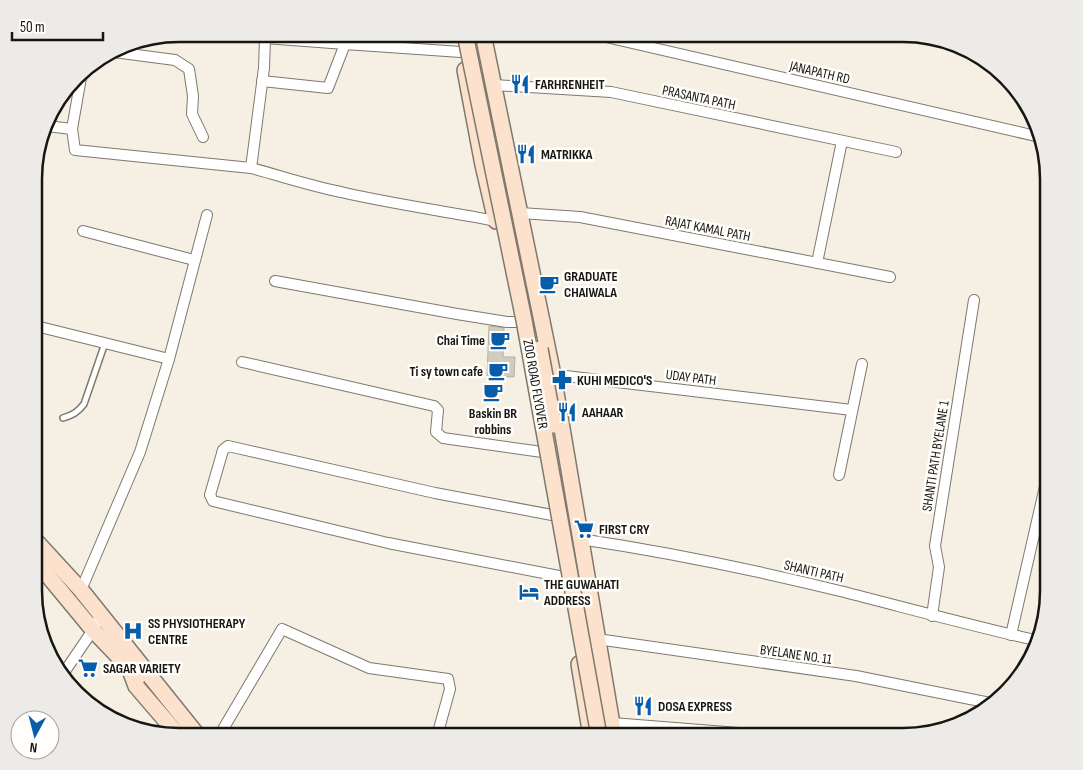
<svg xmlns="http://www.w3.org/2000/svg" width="1083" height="770" font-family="'Sofia Sans Condensed',sans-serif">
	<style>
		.building { fill: #d1ccc0; stroke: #b4afa3 }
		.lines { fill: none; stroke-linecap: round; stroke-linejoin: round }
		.lane-casing { stroke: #7e796e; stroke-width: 8 }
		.street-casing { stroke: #7e796e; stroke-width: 12 }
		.secondary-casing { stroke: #7e796e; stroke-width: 18 }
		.lane { stroke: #fff; stroke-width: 5 }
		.street { stroke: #fff; stroke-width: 10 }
		.secondary { stroke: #fce2cc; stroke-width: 15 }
		.secondary-bridge-casing { stroke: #7e796e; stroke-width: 18; stroke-linecap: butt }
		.secondary-bridge { stroke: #fce2cc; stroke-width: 15 }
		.labels { text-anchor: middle; stroke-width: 5; stroke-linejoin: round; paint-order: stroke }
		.street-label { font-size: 14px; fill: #181612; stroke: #fffefb }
		.poi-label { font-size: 14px; font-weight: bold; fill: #181612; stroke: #fffefb; text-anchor: start }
		.rim { fill: none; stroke: #181612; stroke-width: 2.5 }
	</style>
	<rect width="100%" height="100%" fill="#f5f0e3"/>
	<path class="building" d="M489 326 504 328 503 357H515L514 377 487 376Z"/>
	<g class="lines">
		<defs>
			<path id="lane" d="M63 418C73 415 78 412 84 404L105 343"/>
			<g id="street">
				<path d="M593 34 1040 137"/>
				<path d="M114 52 175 60 189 69 193 96 192 114 203 137"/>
				<path d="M262 81 328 88 345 44 461 52"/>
				<path d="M494 85 611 92 896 152"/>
				<path d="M47 126 72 129 82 72"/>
				<path d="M72 129 75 150 251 168 264 68 265 38 345 44"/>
				<path d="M251 168C281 176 311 186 341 192 392 204 445 211 496 221"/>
				<path d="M520 213 580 217 890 277"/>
				<path d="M83 231 194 260"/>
				<path d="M817 263 842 141"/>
				<path d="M275 281 457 314 507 322H519"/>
				<path d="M40 327 169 359"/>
				<path d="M242 362 434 406 438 410 436 432 443 438 542 452"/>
				<path d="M549 374 852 410"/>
				<path d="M839 475 862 364"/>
				<path d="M552 515 435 493 228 446 223 450 210 495 213 501 388 543 564 577"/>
				<path d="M580 539C667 552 755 570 840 591 907 608 972 626 1039 641"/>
				<path d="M81 590 140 452 169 359 207 215"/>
				<path d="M932 616 939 567 935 546 974 300"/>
				<path d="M1011 635 1049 469"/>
				<path d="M597 639 856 676 990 703"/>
				<path d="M63 674 93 630 100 616"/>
				<path d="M612 723 775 736"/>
				<path d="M219 736 282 629 369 668 448 679 450 689 437 736"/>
			</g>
			<g id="secondary">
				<path d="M483 34 553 375 614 736"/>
				<path d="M465 70 483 165 496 221"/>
				<path d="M35 540 81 590 198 736"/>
				<path d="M35 560 93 630 138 677"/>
				<path d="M579 664 591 736"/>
				<path d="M130 670 136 686 179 736"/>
			</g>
		</defs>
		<use href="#lane" class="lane-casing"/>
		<use href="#street" class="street-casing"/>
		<use href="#secondary" class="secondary-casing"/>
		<use href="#lane" class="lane"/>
		<use href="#street" class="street"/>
		<use href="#secondary" class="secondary"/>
		<defs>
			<g id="secondary-bridge">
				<path d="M465 34 524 320 599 736"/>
				<path d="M540 349 554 425"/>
			</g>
		</defs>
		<use href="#secondary-bridge" class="secondary-bridge-casing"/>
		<use href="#secondary-bridge" class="secondary-bridge"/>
	</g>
	<defs>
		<symbol id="restaurant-bare" viewBox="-9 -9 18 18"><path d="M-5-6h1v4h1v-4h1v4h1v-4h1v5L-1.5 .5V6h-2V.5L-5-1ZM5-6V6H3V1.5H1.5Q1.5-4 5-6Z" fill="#085dab" stroke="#fffefb" stroke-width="2.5" paint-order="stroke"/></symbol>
		<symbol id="cafe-bare" viewBox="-9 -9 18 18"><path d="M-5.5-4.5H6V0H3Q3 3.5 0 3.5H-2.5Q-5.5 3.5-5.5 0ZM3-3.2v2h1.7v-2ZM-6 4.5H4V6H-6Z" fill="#085dab" stroke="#fffefb" stroke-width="2.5" paint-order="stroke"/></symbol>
		<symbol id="pharmacy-bare" viewBox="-9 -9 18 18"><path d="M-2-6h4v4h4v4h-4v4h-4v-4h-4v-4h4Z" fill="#085dab" stroke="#fffefb" stroke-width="2.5" paint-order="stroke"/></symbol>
		<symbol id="supermarket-bare" viewBox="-9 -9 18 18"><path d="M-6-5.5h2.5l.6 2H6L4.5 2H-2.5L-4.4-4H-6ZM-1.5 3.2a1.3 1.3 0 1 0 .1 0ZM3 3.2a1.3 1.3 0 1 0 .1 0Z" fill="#085dab" stroke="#fffefb" stroke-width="2.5" paint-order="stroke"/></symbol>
		<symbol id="hotel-bare" viewBox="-9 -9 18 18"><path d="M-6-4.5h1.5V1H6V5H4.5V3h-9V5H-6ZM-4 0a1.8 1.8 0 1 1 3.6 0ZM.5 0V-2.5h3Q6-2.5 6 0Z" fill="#085dab" stroke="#fffefb" stroke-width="2.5" paint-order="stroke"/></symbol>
		<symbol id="hospital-bare" viewBox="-9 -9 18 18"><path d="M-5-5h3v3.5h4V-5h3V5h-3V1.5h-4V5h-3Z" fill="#085dab" stroke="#fffefb" stroke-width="2.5" paint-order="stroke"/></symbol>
	</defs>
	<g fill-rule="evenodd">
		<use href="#restaurant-bare" x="506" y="70" width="28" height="28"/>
		<use href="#restaurant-bare" x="512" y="140" width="28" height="28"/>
		<use href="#cafe-bare" x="535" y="270" width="28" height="28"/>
		<use href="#cafe-bare" x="486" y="326" width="28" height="28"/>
		<use href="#cafe-bare" x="484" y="357" width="28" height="28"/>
		<use href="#pharmacy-bare" x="548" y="366" width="28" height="28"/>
		<use href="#cafe-bare" x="479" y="378" width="28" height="28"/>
		<use href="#restaurant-bare" x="553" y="398" width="28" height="28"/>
		<use href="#supermarket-bare" x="570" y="515" width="28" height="28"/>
		<use href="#hotel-bare" x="515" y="578" width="28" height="28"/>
		<use href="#hospital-bare" x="119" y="617" width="28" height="28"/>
		<use href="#supermarket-bare" x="74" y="654" width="28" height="28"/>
		<use href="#restaurant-bare" x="629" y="692" width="28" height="28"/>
	</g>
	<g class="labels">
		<g class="street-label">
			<text transform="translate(820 72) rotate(13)" y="5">JANAPATH RD</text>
			<text transform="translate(699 97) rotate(12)" y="5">PRASANTA PATH</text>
			<text transform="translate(708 228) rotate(11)" y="5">RAJAT KAMAL PATH</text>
			<text transform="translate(691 377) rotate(7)" y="5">UDAY PATH</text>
			<text transform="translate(536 384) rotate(80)" y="5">ZOO ROAD FLYOVER</text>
			<text transform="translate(935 456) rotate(-81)" y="5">SHANTI PATH BYELANE 1</text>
			<text transform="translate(814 571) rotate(13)" y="5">SHANTI PATH</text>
			<text transform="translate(796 654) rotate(8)" y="5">BYELANE NO. 11</text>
		</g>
		<g class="poi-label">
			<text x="535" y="89">FARHRENHEIT</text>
			<text x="541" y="159">MATRIKKA</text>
			<text x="564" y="281">GRADUATE<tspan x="564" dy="16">CHAIWALA</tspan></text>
			<text x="485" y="345" text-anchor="end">Chai Time</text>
			<text x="483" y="376" text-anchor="end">Ti sy town cafe</text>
			<text x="577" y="385">KUHI MEDICO'S</text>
			<text x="582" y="417">AAHAAR</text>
			<text x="493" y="418" text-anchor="middle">Baskin BR<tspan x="493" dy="16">robbins</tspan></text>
			<text x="599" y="534">FIRST CRY</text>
			<text x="544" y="589">THE GUWAHATI<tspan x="544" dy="16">ADDRESS</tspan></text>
			<text x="148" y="628">SS PHYSIOTHERAPY<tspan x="148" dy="16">CENTRE</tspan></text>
			<text x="103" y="673">SAGAR VARIETY</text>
			<text x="658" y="711">DOSA EXPRESS</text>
		</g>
	</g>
	<path d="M0 0H1083V770H0ZM179 42H903A137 137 0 0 1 1040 179V591A137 137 0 0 1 903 728H179A137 137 0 0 1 42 591V179A137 137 0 0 1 179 42Z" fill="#edebe8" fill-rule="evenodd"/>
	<path class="rim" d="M179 42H903A137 137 0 0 1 1040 179V591A137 137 0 0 1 903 728H179A137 137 0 0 1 42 591V179A137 137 0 0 1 179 42Z"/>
	<g transform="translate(35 735) rotate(187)"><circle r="24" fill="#fffefb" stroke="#a3a19e"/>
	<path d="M0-4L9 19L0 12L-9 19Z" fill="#085dab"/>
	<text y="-8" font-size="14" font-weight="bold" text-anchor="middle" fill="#181612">N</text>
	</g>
	<path d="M12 32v8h91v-8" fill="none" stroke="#181612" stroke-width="2.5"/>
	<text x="20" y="32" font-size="15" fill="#181612" stroke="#fffefb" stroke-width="4" paint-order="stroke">50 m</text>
</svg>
